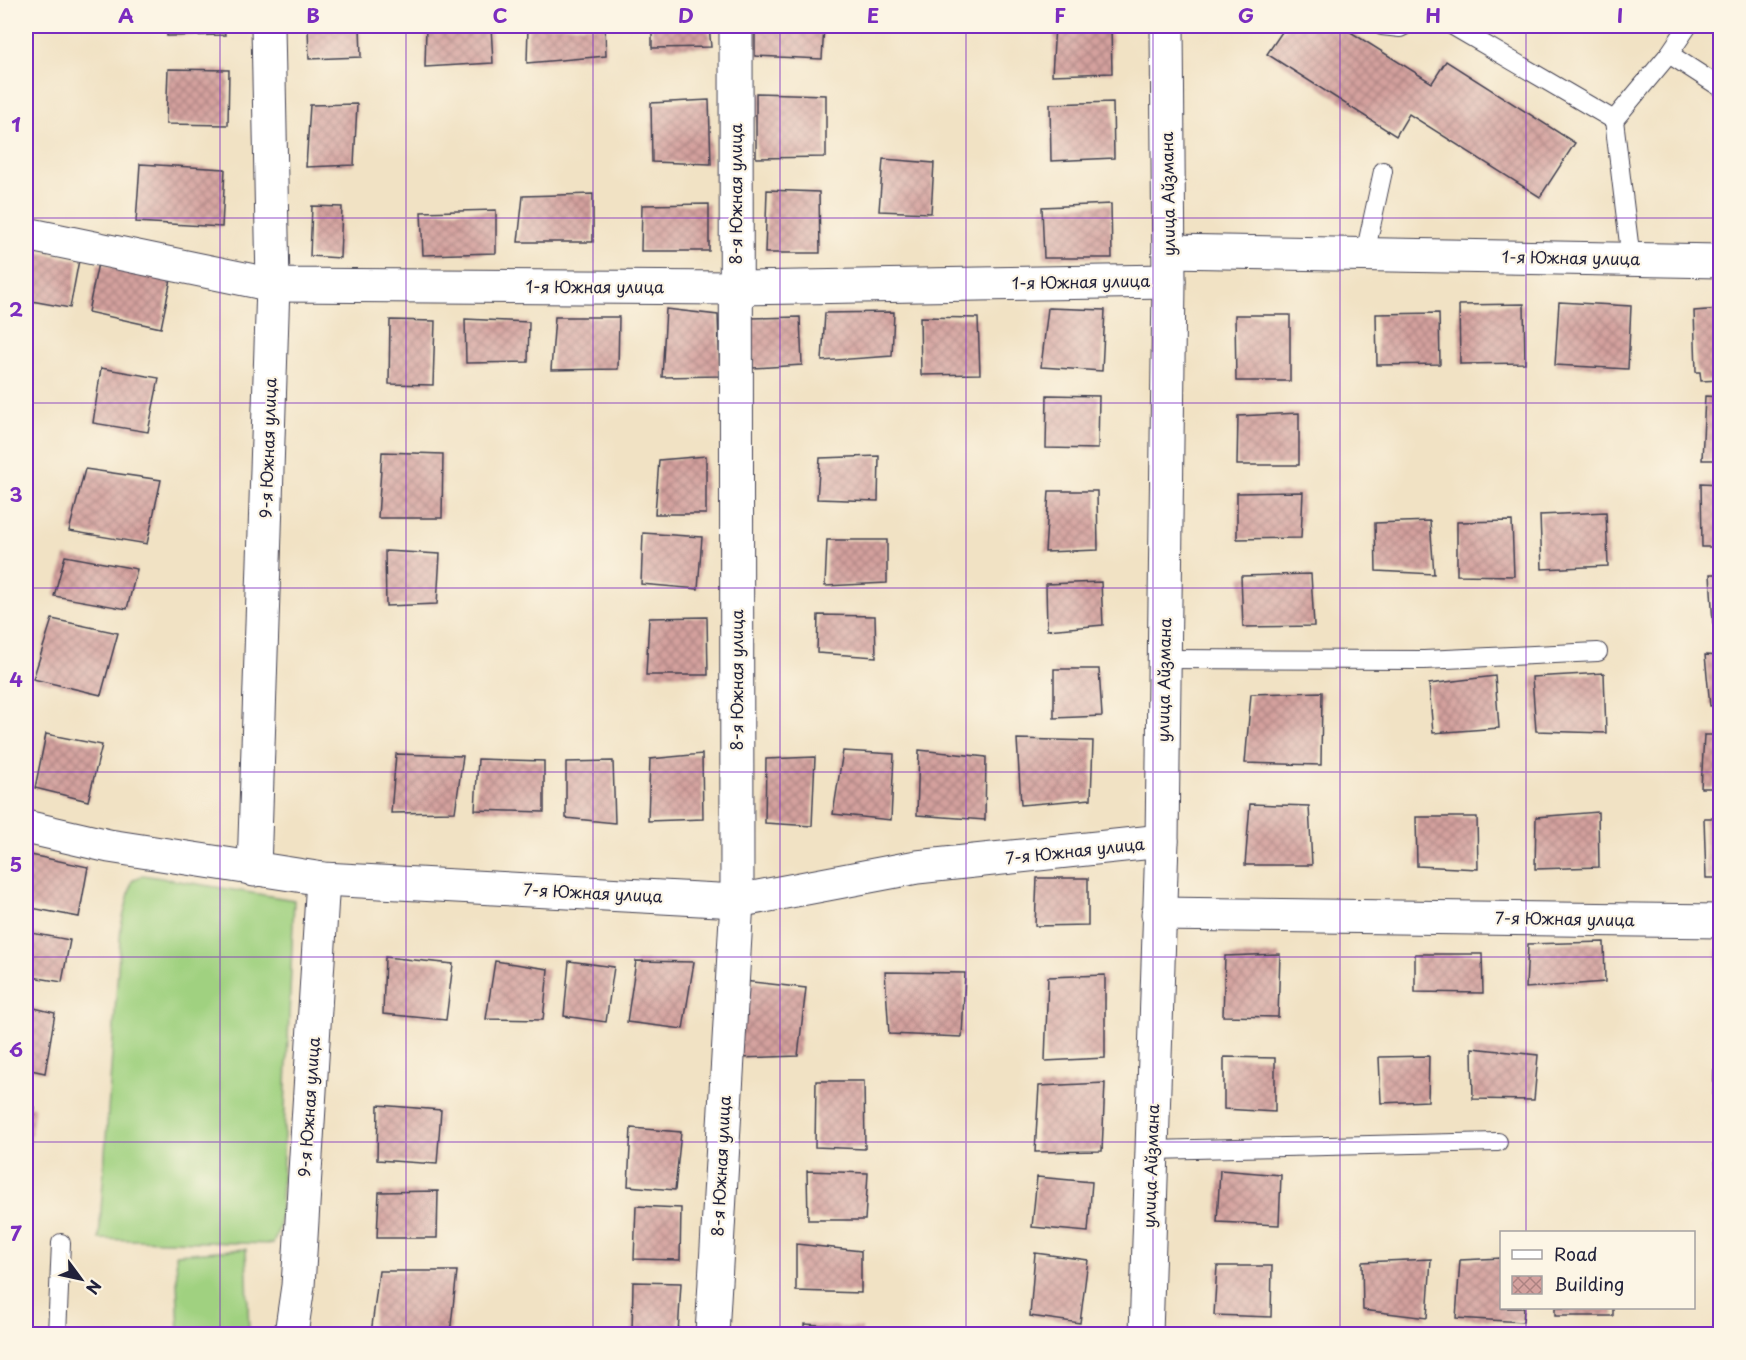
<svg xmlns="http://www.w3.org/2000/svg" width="1746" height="1360" font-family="'Playpen Sans',sans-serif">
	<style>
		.pitch { fill: #a0d180; stroke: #617a5e; stroke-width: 1.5 }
		.building { fill: url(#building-cross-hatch) }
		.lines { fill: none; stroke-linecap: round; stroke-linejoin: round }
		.service-casing { stroke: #413f50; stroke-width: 20 }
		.minor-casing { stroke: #413f50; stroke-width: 35 }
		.tertiary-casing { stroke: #413f50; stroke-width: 35 }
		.service { stroke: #fff; stroke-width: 18 }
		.minor { stroke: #fff; stroke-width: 33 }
		.tertiary { stroke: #fff; stroke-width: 33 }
		.grid { fill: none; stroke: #7b2cbf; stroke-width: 1.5; stroke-opacity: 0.55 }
		.labels { text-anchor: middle; stroke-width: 4.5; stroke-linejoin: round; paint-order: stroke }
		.street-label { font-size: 16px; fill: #22223b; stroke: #fcf5e5 }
		.neatline { fill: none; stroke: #7b2cbf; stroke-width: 2 }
		.grid-label { font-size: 20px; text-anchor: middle; font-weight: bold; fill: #7b2cbf }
	</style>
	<defs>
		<pattern id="building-cross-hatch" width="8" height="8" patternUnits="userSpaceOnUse" patternTransform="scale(1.5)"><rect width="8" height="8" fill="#d4a19e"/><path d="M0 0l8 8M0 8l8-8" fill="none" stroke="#ac8382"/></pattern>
	</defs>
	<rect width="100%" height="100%" fill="#fcf5e5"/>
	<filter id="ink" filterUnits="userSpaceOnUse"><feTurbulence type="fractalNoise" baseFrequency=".0167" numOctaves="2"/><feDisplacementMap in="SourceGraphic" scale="12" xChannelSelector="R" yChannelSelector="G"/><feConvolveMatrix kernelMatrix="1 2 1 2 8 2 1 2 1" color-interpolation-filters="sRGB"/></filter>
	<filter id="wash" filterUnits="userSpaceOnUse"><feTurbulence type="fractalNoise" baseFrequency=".008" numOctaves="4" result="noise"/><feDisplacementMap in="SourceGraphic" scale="24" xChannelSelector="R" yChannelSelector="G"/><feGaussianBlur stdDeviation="1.35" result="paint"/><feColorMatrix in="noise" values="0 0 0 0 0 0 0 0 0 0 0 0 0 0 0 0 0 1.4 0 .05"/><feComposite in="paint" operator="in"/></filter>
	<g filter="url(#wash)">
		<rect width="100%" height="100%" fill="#f1e2c4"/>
		<g class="pitch">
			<path d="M143 875 294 900 280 1225 273 1244 99 1239 121 926 132 881Z"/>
			<path d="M246 1249 249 1334H179L176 1254Z"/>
		</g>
		<g id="blocks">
			<g class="building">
				<path d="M166 26H224L225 35 167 36Z"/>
				<path d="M308 26H360L361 57 309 59Z"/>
				<path d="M491 26 493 63 425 67 426 27Z"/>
				<path d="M528 26H605L606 56 527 63Z"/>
				<path d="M652 26H709L711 47 652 48Z"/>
				<path d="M755 26H824L822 59 755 56Z"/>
				<path d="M1055 26H1111L1112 73 1052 75Z"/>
				<path d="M1286 26H1341L1432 83 1446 61 1575 143 1540 197 1409 114 1396 136 1267 54Z"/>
				<path d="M168 69 229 70 228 125 166 124Z"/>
				<path d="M756 93 826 95V157L756 158Z"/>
				<path d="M709 100 711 164 652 162 651 103Z"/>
				<path d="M1113 102 1114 158 1051 161 1050 104Z"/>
				<path d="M357 104 354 165 306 167 310 105Z"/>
				<path d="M883 159 934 163 931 213 879 211Z"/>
				<path d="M140 164 225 169 222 227 136 222Z"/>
				<path d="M767 190 819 192 820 253H765Z"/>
				<path d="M593 194V242H518L523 196Z"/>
				<path d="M709 204V251H641L642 205Z"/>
				<path d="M1111 204 1112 258H1044L1042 207Z"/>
				<path d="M312 206 342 207 340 258 310 256Z"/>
				<path d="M496 210V253L423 255 421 212Z"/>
				<path d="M26 250 79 260 70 308 26 300Z"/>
				<path d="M98 263 171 279 161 328 88 312Z"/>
				<path d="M1559 302 1631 306 1628 369 1555 365Z"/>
				<path d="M1524 304 1525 363 1460 364 1459 305Z"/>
				<path d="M1048 308 1105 310 1102 371 1041 367Z"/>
				<path d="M666 309 718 315 720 376 662 377Z"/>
				<path d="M1720 309V380L1701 381 1700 372H1696L1694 311Z"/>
				<path d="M894 312 892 356 822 361 825 313Z"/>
				<path d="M1439 313 1440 364 1377 365 1376 314Z"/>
				<path d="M1235 315H1290V381H1236Z"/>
				<path d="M555 317H619L618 369 551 370Z"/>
				<path d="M800 317 802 365 753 368 750 318Z"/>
				<path d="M920 317 978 318 980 374 921 375Z"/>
				<path d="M465 319 529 322 528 362 466 363Z"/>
				<path d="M390 320 435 321 433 385 389 384Z"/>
				<path d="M101 368 159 378 148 432 93 423Z"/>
				<path d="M1047 395 1099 396 1098 449 1046 448Z"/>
				<path d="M1705 396 1720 397V460H1702Z"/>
				<path d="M1299 413V465H1237L1238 416Z"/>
				<path d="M382 452 443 454 442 518H378Z"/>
				<path d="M706 456V514H655L659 460Z"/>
				<path d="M879 456 878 501 817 499 820 458Z"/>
				<path d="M85 469 161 480 147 544 69 531Z"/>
				<path d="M1701 483 1720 484V547H1702Z"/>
				<path d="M1049 491H1097L1098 550 1045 552Z"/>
				<path d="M1303 492 1301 538 1237 539V493Z"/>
				<path d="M1606 512 1608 566 1542 569 1540 515Z"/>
				<path d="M1430 521 1434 574 1376 571 1375 523Z"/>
				<path d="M1512 521 1514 576 1457 575V522Z"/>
				<path d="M643 533 702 537 698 589 641 584Z"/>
				<path d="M827 540H887V583L825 586Z"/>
				<path d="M385 551 440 554 437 604 386 606Z"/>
				<path d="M65 556 137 569 127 609 54 596Z"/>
				<path d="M1311 574 1314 626 1243 627 1241 576Z"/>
				<path d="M1710 574H1720V624H1713Z"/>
				<path d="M1101 582 1103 625 1047 630 1046 584Z"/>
				<path d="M818 615 875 616 876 657 817 653Z"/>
				<path d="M707 617 708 675H646L649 618Z"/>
				<path d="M52 619 118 633 101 695 33 679Z"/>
				<path d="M1705 655 1720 656V705L1710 706Z"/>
				<path d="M1054 669H1099L1102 716 1054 718Z"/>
				<path d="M1604 673 1606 733 1536 731 1532 677Z"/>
				<path d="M1495 676 1499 728 1433 733 1429 684Z"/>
				<path d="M1322 692 1321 765 1245 763 1251 694Z"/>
				<path d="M46 734 102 745 88 801 35 788Z"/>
				<path d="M1704 735H1720V788H1701Z"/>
				<path d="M1017 739 1093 741 1091 799 1021 805Z"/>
				<path d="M919 750 986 757 985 820 917 815Z"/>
				<path d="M843 751 894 754 891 820 833 814Z"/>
				<path d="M396 754 463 756 455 812 391 813Z"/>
				<path d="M702 754 703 819 648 821 650 759Z"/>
				<path d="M815 757 812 826 765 823 766 759Z"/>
				<path d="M478 759 544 761V812L475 810Z"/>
				<path d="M613 761 615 823 566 818V762Z"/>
				<path d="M1250 804 1309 806 1312 865H1245Z"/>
				<path d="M1598 812 1599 867 1535 869 1536 817Z"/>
				<path d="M1416 817H1477L1478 869 1417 866Z"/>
				<path d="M1704 818H1720V878H1706Z"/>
				<path d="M26 854 88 867 79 917 26 907Z"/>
				<path d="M1037 878H1088V925L1035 926Z"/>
				<path d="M26 932 70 940 62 982 26 976Z"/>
				<path d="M1604 942 1605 982 1526 988 1528 944Z"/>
				<path d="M1716 950H1720V995H1717Z"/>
				<path d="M1280 954 1278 1017 1223 1016 1225 956Z"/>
				<path d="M1415 954H1482L1483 993 1415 992Z"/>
				<path d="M385 957 453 964 446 1020 383 1014Z"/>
				<path d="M495 961 548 969 543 1020 486 1019Z"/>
				<path d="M569 961 614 967 606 1022 564 1016Z"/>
				<path d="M636 961 694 962 683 1029 627 1022Z"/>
				<path d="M885 972 965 973 962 1037 889 1034Z"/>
				<path d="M1105 975V1058L1045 1061 1048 977Z"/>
				<path d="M743 981 806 988 798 1056 738 1058Z"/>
				<path d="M26 1006 55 1013 45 1073 26 1069Z"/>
				<path d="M1472 1048 1538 1055 1534 1100 1473 1099Z"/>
				<path d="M1429 1056 1428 1101 1381 1103 1379 1057Z"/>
				<path d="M1224 1057 1275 1058V1112L1224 1109Z"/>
				<path d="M1720 1069V1110H1713L1714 1070Z"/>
				<path d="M816 1081H864L865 1149 815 1147Z"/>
				<path d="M1105 1083 1102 1151 1035 1152 1039 1086Z"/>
				<path d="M26 1105 35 1107 28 1159 26 1158Z"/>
				<path d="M378 1105 441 1110 437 1164 377 1160Z"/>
				<path d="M631 1128 681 1132 675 1190 628 1186Z"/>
				<path d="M1720 1152V1198H1717L1715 1153Z"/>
				<path d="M1220 1170 1281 1175 1279 1225 1217 1222Z"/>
				<path d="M807 1171 868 1173 865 1220H808Z"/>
				<path d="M1037 1177 1092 1182 1088 1232 1032 1227Z"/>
				<path d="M438 1191 437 1238H377L379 1192Z"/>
				<path d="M636 1206 681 1208 680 1260 634 1259Z"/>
				<path d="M796 1244 861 1251V1293L796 1291Z"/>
				<path d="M1035 1253 1088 1260 1080 1323 1030 1316Z"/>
				<path d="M1502 1258V1308H1524L1523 1322 1456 1318 1460 1260Z"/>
				<path d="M1431 1259 1427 1318 1363 1310 1362 1262Z"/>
				<path d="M1217 1266H1272L1271 1317 1214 1315Z"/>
				<path d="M379 1271H457L450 1334H371Z"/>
				<path d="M633 1282 681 1283 678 1334H632Z"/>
				<rect x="1555" y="1308" width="58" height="8"/>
				<path d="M804 1324 862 1328V1334H804Z"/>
			</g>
		</g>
	</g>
	<g filter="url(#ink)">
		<use href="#blocks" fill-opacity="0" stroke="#413f50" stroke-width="1.5"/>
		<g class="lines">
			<defs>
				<g id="service">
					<path d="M1382 26 1400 28 1404 26"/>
					<path d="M1453 26 1614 120 1631 260"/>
					<path d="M1669 54 1720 87"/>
					<path d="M1614 120 1669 54 1688 26"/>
					<path d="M1365 254 1383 171"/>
					<path d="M1164 659 1424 660 1598 652"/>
					<path d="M1152 1150 1498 1142"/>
					<path d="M57 1334 61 1243"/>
				</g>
				<g id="minor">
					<path d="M26 234 273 285 737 288 1169 281"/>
					<path d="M1169 251 1720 261"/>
					<path d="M26 827 109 846 323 879 737 901 917 867 1162 841"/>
					<path d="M254 870 273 285 268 26"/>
					<path d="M1158 914 1720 921"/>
					<path d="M291 1334 298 1286 323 879"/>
					<path d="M712 1334 737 901 736 26"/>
				</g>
				<path id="tertiary" d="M1146 1334 1162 841 1169 281 1167 26"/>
			</defs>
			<use href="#service" class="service-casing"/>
			<use href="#minor" class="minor-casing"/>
			<use href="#tertiary" class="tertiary-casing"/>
			<use href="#service" class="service"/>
			<use href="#minor" class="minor"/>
			<use href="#tertiary" class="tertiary"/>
		</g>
	</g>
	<path class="grid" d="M220 26V1334M406 26V1334M593 26V1334M780 26V1334M966 26V1334M1153 26V1334M1340 26V1334M1526 26V1232M26 218H1720M26 403H1720M26 588H1720M26 772H1720M26 957H1720M26 1142H1720M1526 1308V1334"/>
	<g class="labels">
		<g class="street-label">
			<text transform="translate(736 194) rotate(-90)" y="6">8-я Южная улица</text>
			<text transform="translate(1168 194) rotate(-91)" y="6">улица Айзмана</text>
			<text transform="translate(1571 258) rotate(1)" y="6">1-я Южная улица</text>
			<text transform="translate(1081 282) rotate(-1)" y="6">1-я Южная улица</text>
			<text x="595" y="293">1-я Южная улица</text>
			<text transform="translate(268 448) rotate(-88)" y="6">9-я Южная улица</text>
			<text transform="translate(737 680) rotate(-90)" y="6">8-я Южная улица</text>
			<text transform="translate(1164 680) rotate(-89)" y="6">улица Айзмана</text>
			<text transform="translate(1075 851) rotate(-6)" y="6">7-я Южная улица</text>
			<text transform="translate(593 893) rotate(3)" y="6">7-я Южная улица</text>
			<text transform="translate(1565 919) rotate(1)" y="6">7-я Южная улица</text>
			<text transform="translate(309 1107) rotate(-86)" y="6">9-я Южная улица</text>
			<text transform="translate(721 1166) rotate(-87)" y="6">8-я Южная улица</text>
			<text transform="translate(1151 1166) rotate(-88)" y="6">улица Айзмана</text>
		</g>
	</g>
	<rect width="1746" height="1360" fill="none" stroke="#fcf5e5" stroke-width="66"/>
	<rect x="1500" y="1231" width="195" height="78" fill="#fcf5e5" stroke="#a5a1a1" stroke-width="1.5"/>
	<rect x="1512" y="1250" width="30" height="9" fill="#ffffff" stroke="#a5a1a1" stroke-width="1.5"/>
	<text x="1554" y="1261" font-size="18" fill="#22223b">Road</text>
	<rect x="1512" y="1276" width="30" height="18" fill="url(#building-cross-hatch)" stroke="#a5a1a1" stroke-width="1.5"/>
	<text x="1554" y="1291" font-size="18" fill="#22223b">Building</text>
	<g transform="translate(81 1279) rotate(123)" stroke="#fcf5e5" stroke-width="4.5" paint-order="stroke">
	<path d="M0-4.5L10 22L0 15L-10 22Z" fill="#22223b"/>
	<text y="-9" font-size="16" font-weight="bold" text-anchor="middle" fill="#22223b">N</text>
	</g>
	<rect x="33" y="33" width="1680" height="1294" class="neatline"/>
	<g class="grid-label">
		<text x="126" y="23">A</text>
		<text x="313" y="23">B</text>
		<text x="500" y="23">C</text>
		<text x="686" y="23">D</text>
		<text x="873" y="23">E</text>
		<text x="1060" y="23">F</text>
		<text x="1246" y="23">G</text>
		<text x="1433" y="23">H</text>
		<text x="1620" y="23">I</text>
		<text x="16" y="132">1</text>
		<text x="16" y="317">2</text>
		<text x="16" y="502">3</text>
		<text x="16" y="687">4</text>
		<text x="16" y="872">5</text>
		<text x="16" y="1057">6</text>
		<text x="16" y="1241">7</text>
	</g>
</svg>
